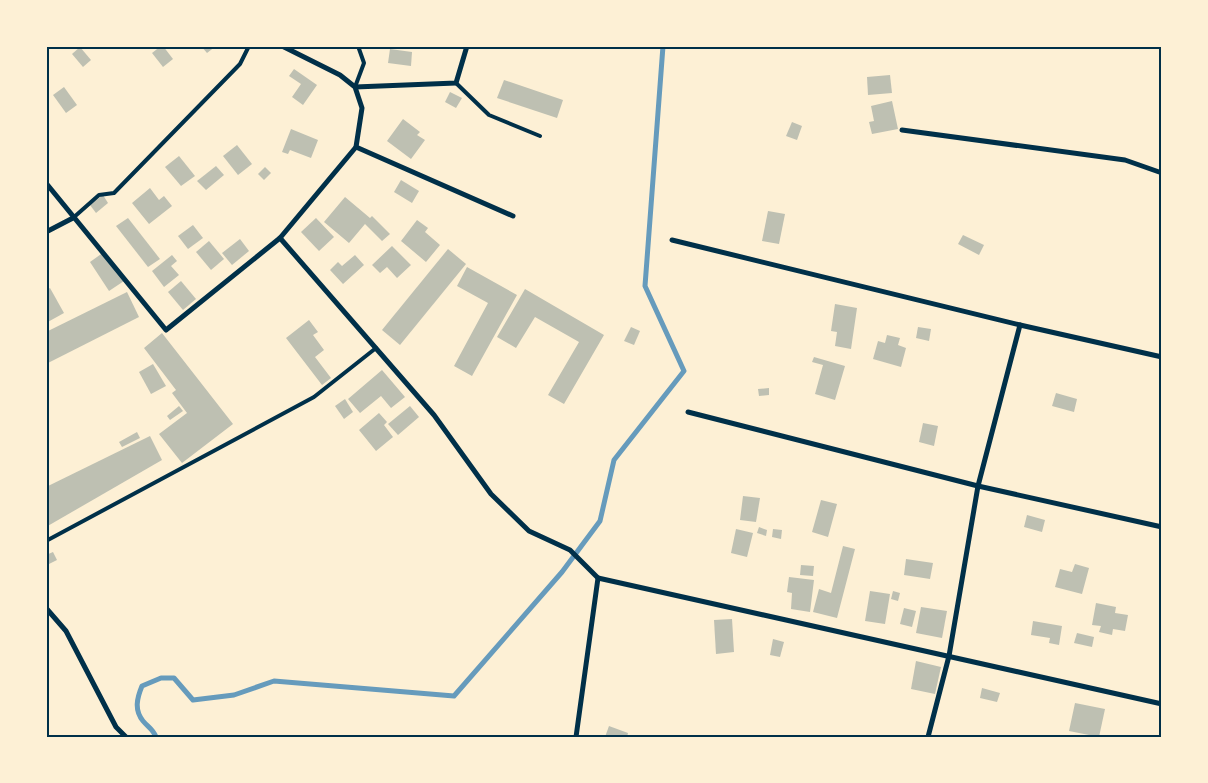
<svg xmlns="http://www.w3.org/2000/svg" width="1208" height="783" font-family="'DM Sans',sans-serif">
	<style>
		.lines { fill: none; stroke-linecap: round; stroke-linejoin: round }
		.stream { stroke: #669bbc; stroke-width: 5 }
		.building { fill: #bec0b2 }
		.service { stroke: #003049; stroke-width: 4 }
		.minor { stroke: #003049; stroke-width: 5 }
		.neatline { fill: none; stroke: #003049; stroke-width: 2 }
	</style>
	<rect width="100%" height="100%" fill="#fdf0d5"/>
	<g class="lines">
		<path class="stream" d="M156 737C153 729 148 727 143 721 134 710 137 698 142 686L161 678H174L193 700 234 695 274 681 454 696 562 572 600 521 614 460 684 371 645 286 663 46"/>
	</g>
	<g class="building">
		<path d="M161 46H163L173 59 163 67 152 53Z"/>
		<path d="M201 46H216L207 53Z"/>
		<path d="M80 47 91 60 83 67 72 54Z"/>
		<path d="M390 49 412 52 411 66 388 63Z"/>
		<path d="M294 69 317 85 303 105 292 97 301 84 289 76Z"/>
		<path d="M890 75 892 93 868 95 867 77Z"/>
		<path d="M504 80 563 100 557 118 497 98Z"/>
		<path d="M64 87 77 105 66 113 53 95Z"/>
		<path d="M450 92 462 98 456 108 445 102Z"/>
		<path d="M892 101 898 129 872 134 869 122 874 121 871 106Z"/>
		<path d="M403 119 420 132 417 135 425 140 411 159 387 141Z"/>
		<path d="M792 122 802 126 797 140 786 136Z"/>
		<path d="M291 129 318 140 311 158 290 150 288 154 282 152Z"/>
		<path d="M237 145 252 164 238 175 223 156Z"/>
		<path d="M179 156 195 176 181 186 165 167Z"/>
		<path d="M216 166 224 175 206 190 197 181Z"/>
		<path d="M265 167 271 173 264 180 258 174Z"/>
		<path d="M401 180 419 191 412 203 394 192Z"/>
		<path d="M150 188 159 200 164 196 172 206 149 224 132 203Z"/>
		<path d="M103 195 108 203 96 213 90 205Z"/>
		<path d="M345 197 370 218 372 216 390 234 382 241 365 224 349 243 324 222Z"/>
		<path d="M768 211 785 214 779 244 762 241Z"/>
		<path d="M128 218 160 259 148 267 116 226Z"/>
		<path d="M316 218 334 237 319 251 301 232Z"/>
		<path d="M417 220 428 228 425 232 440 245 426 262 401 241Z"/>
		<path d="M193 225 203 238 188 249 178 236Z"/>
		<path d="M963 235 984 245 979 255 958 244Z"/>
		<path d="M240 239 249 251 232 265 222 253Z"/>
		<path d="M209 241 224 259 211 270 196 252Z"/>
		<path d="M392 246 411 265 397 278 387 267 380 273 372 265Z"/>
		<path d="M448 249 466 264 400 345 382 330Z"/>
		<path d="M104 252 124 281 109 291 90 262Z"/>
		<path d="M172 255 177 261 171 266 179 275 164 287 152 271Z"/>
		<path d="M355 255 364 265 343 284 330 270 338 262 342 266Z"/>
		<path d="M467 267 517 295 472 376 454 366 488 303 457 286Z"/>
		<path d="M181 281 196 299 183 310 168 292Z"/>
		<path d="M50 288 64 313 46 323V290Z"/>
		<path d="M525 289 604 335 564 404 548 395 579 342 535 317 516 348 497 337Z"/>
		<path d="M127 292 139 317 46 364V332Z"/>
		<path d="M835 304 857 308 851 349 835 346 837 332 831 331Z"/>
		<path d="M309 320 318 332 313 335 324 350 315 357 331 378 322 385 286 338Z"/>
		<path d="M631 327 640 331 634 345 624 341Z"/>
		<path d="M918 327 931 329 929 341 916 338Z"/>
		<path d="M162 333 233 424 182 463 159 434 187 413 172 393 176 390 144 348Z"/>
		<path d="M887 335 900 338 898 345 906 348 901 367 873 359 878 341 885 343Z"/>
		<path d="M814 357 845 366 835 400 815 394 823 365 812 362Z"/>
		<path d="M153 364 166 386 151 394 139 372Z"/>
		<path d="M382 370 405 397 391 408 381 396 360 413 348 399Z"/>
		<path d="M769 388V395L759 396 758 389Z"/>
		<path d="M1056 393 1077 399 1074 412 1052 406Z"/>
		<path d="M345 399 353 412 344 419 335 406Z"/>
		<path d="M179 406 183 411 170 420 167 416Z"/>
		<path d="M410 406 419 417 398 435 388 424Z"/>
		<path d="M379 413 387 422 384 425 393 437 376 451 359 430Z"/>
		<path d="M923 423 938 426 934 446 919 442Z"/>
		<path d="M137 432 140 438 122 447 119 442Z"/>
		<path d="M150 436 162 460 46 527V487Z"/>
		<path d="M743 496 760 498 756 522 740 520Z"/>
		<path d="M821 500 837 504 828 537 812 532Z"/>
		<path d="M1027 515 1045 520 1042 532 1024 527Z"/>
		<path d="M759 527 767 530 766 536 757 533Z"/>
		<path d="M736 529 753 533 747 557 731 553Z"/>
		<path d="M773 529 782 530 781 539 772 537Z"/>
		<path d="M843 546 855 549 837 618 813 612 819 589 831 593Z"/>
		<path d="M53 552 57 560 47 565 46 555Z"/>
		<path d="M906 559 933 563 930 579 904 575Z"/>
		<path d="M1075 564 1089 568 1082 594 1055 587 1060 569 1072 572Z"/>
		<path d="M801 565 814 566 813 576 800 575Z"/>
		<path d="M789 577 814 580 810 612 791 609 792 593 787 592Z"/>
		<path d="M870 591 890 594 885 624 865 621Z"/>
		<path d="M893 591 900 593 898 601 891 599Z"/>
		<path d="M1096 603 1116 607 1115 613 1128 615 1125 631 1113 629 1112 635 1099 632 1101 626 1092 625Z"/>
		<path d="M921 607 947 611 942 638 916 633Z"/>
		<path d="M904 608 916 611 912 627 900 624Z"/>
		<path d="M732 619 734 652 716 654 714 620Z"/>
		<path d="M1033 621 1062 626 1059 645 1049 643 1050 638 1031 635Z"/>
		<path d="M1077 633 1094 637 1092 647 1074 643Z"/>
		<path d="M773 639 784 642 780 657 770 655Z"/>
		<path d="M916 661 941 667 935 694 911 689Z"/>
		<path d="M982 688 1000 693 997 702 980 698Z"/>
		<path d="M1075 703 1105 709 1099 737 1069 731Z"/>
		<path d="M609 726 628 733 627 737H605Z"/>
	</g>
	<g class="lines">
		<g class="service">
			<path d="M456 83 489 115 540 136"/>
			<path d="M355 87 364 63 358 46"/>
			<path d="M73 218 99 195 114 193 240 64 249 46"/>
			<path d="M46 541 314 397 376 348"/>
		</g>
		<g class="minor">
			<path d="M355 87 456 83 467 46"/>
			<path d="M902 130 1125 160 1162 173"/>
			<path d="M356 147 513 216"/>
			<path d="M46 183 166 330 280 238 356 147 362 108 355 87 340 75 282 46"/>
			<path d="M46 232 73 218"/>
			<path d="M280 238 434 415 491 494 529 531 570 550 598 578 1162 704"/>
			<path d="M672 240 1020 325 1162 357"/>
			<path d="M688 412 978 486 1162 527"/>
			<path d="M46 608 66 631 116 727 126 737"/>
			<path d="M576 737 598 578"/>
			<path d="M928 737 949 656 978 486 1020 325"/>
		</g>
	</g>
	<rect width="1208" height="783" fill="none" stroke="#fdf0d5" stroke-width="95"/>
	<rect x="48" y="48" width="1112" height="688" class="neatline"/>
</svg>
